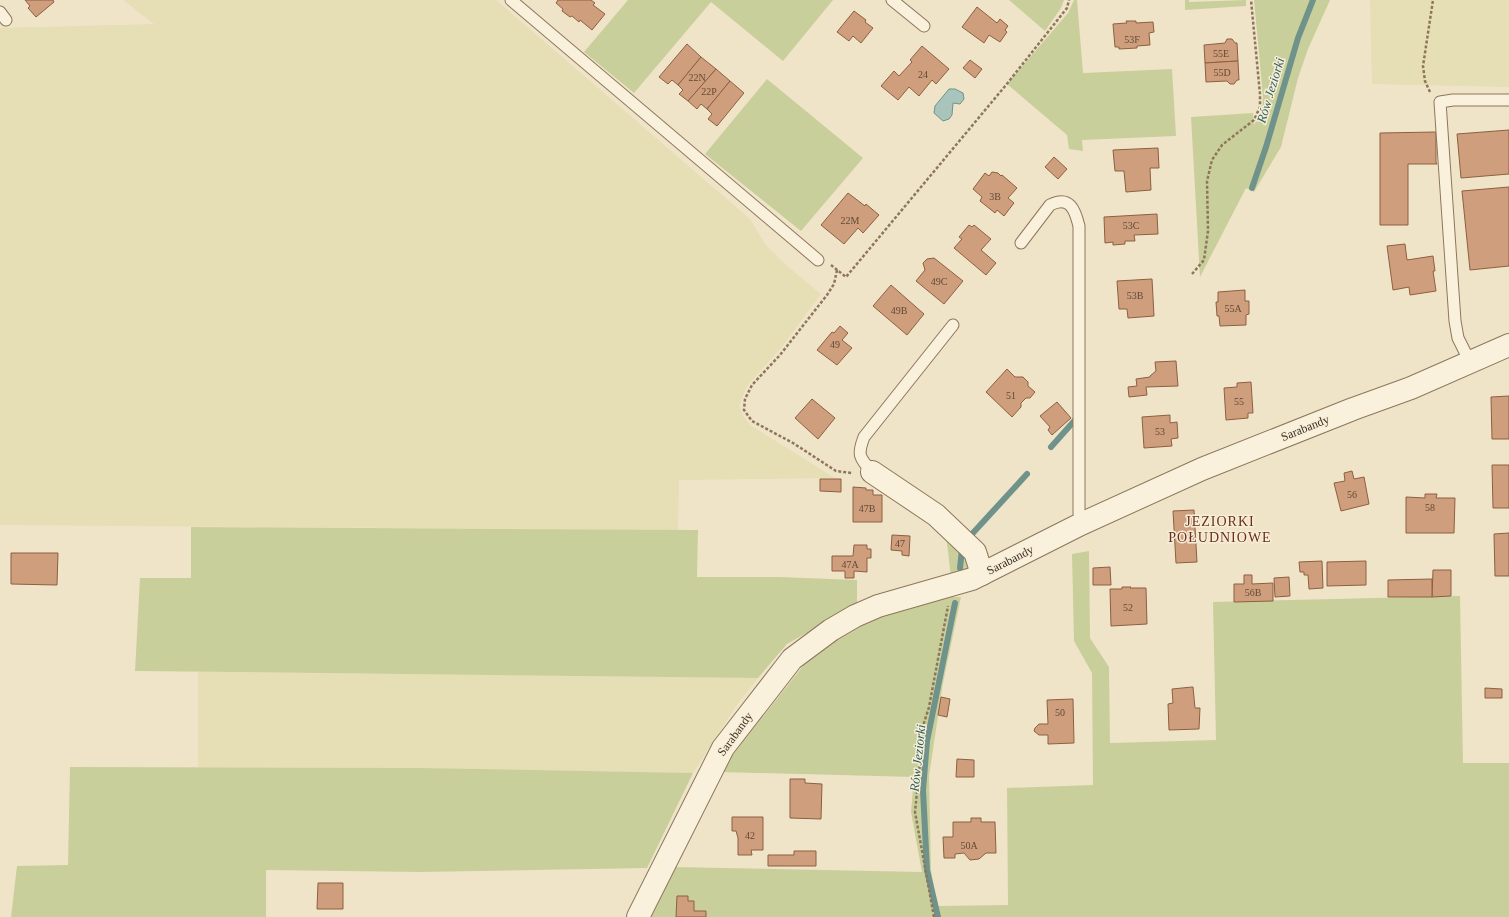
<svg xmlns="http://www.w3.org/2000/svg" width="1509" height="917" font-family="'Times New Roman',serif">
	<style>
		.farmland { fill: #e6deb5 }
		.green { fill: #c9cf9b }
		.water { fill: #a9c4bc; stroke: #6f938a }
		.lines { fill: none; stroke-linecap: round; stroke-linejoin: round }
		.stream { stroke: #6f938a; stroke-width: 6 }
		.building { fill: #cf9f7d; stroke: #8d5f41 }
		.service-casing { stroke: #8d765c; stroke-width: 13 }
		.minor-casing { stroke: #8d765c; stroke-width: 24 }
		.path { stroke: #8d765c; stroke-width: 2.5; stroke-dasharray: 3 2; stroke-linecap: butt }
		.service { stroke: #faf1dc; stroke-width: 11 }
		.minor { stroke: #faf1dc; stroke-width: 22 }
		.labels { text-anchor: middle; stroke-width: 3; stroke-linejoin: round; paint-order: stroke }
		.number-label { font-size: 10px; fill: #624a37 }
		.street-label { font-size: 12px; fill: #3d2e20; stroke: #f7eed8 }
		.water-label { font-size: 13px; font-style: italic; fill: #2f5d5a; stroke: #f7eed8 }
		.quarter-label { font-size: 14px; letter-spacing: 1px; fill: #6b2e1e; stroke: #f7eed8 }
	</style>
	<rect width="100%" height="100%" fill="#f0e4c8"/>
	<g class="farmland">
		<path d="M123 0H496L750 219 765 244 787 266 821 294 782 347 747 386 739 406 744 417 750 425 835 478 679 480 678 530 0 525V28L154 24Z"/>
		<path d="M1370 0H1509V87L1372 84Z"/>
		<path d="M198 672 758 678 734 709 693 773 422 768 198 767Z"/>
	</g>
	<g class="green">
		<path d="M628 0H833L783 61 711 2 634 93 584 52Z"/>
		<path d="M1009 0H1064L1061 8 1045 31Z"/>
		<path d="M1074 0H1077L1083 73 1172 69 1176 136 1082 140 1083 151 1069 149 1067 135 1007 84 1068 13Z"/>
		<path d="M1185 0H1189V2L1246 0V6L1185 10Z"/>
		<path d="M1254 0H1330L1308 49 1298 78 1281 147 1254 192 1246 188 1200 277 1191 117 1253 113 1254 125 1262 110 1263 97Z"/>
		<path d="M767 79 863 158 801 231 705 154Z"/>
		<path d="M191 527 698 530 697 577H779L857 580V605L787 644 758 678 135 671 140 578H191Z"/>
		<path d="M946 534 976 568 951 578Z"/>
		<path d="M1089 551 1090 638 1109 667 1110 743 1216 740 1213 602 1460 596 1463 763H1509V917H645L673 867 922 872 911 812 914 777 719 772 810 657 838 637 882 616 946 597H961L943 683 929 776 931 870 937 906 1008 905 1007 788 1093 785 1092 673 1074 641 1072 554Z"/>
		<path d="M70 767 422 768 693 773 647 868 419 872 266 870V917H11L17 866 68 865Z"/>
	</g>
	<path class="water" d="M949 89H955L963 93 964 99 960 104 953 103 952 115 949 119 943 121 934 113 935 106Z"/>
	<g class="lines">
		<g class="stream">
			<path d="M1252 188 1266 147 1298 38 1313 0"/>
			<path d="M1051 447 1075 420"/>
			<path d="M972 534 1027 474"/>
			<path d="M960 568 962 549"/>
			<path d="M938 917 927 870 923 790 927 741 955 603"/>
		</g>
	</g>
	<g class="building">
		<path d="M25 0H53L54 2 36 17 28 8 30 6Z"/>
		<path d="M558 0H591L595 3 593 5 605 14 592 30 580 20 579 22 572 16 570 17 562 11 563 9 556 3Z"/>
		<path d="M977 7 997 23 1000 19 1008 26 1005 30 1007 32 1000 42 989 35 984 43 962 27Z"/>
		<path d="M854 11 866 20 865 22 873 28 861 43 853 36 849 41 837 32Z"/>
		<path d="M1126 21H1136V23L1153 22 1154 32 1149 33 1150 45 1137 46V48L1119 49V47H1115L1113 24 1127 23Z"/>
		<path d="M1227 39H1232L1235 43H1237L1238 61 1205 63 1204 45 1225 43Z"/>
		<path d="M687 44 701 57 678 85 672 80 668 84 659 77Z"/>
		<path d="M922 46 949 69 936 84 932 80 919 96 909 87 898 100 881 86 894 71 899 76 912 62 910 60Z"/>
		<path d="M701 57 716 69 688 101 679 94 683 90 678 85Z"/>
		<path d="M970 60 982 69 975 78 963 68Z"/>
		<path d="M1238 61 1239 80H1237L1234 84H1230L1227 81 1206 82 1205 63Z"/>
		<path d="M716 69 730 81 707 109 701 104 697 109 688 101Z"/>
		<path d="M730 81 744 93 717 126 708 119 712 114 707 109Z"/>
		<path d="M1509 130V174L1461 178 1457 134Z"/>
		<path d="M1436 132V162L1437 164H1408V225H1380V133Z"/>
		<path d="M1158 148 1159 168H1150L1151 190 1126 192 1124 171H1115L1113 150Z"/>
		<path d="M1054 157 1067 169 1058 179 1045 167Z"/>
		<path d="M992 172 998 173 1001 176 1002 175 1017 188 1008 198 1014 203 1004 216 997 210 995 213 980 201 982 197 973 189 985 173 989 176Z"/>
		<path d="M1509 187V266L1470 270 1462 191Z"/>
		<path d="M848 193 865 206 866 204 879 215 863 233 858 228 844 244 821 225Z"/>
		<path d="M1157 214 1158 234 1134 235 1135 241H1125V244L1113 245V242L1105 243 1104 217Z"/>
		<path d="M969 225 972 227 974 225 991 239 981 250 996 263 986 275 954 248 962 239 959 237Z"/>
		<path d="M1405 244 1407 260 1433 256 1435 271H1433L1436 291 1410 295 1409 287 1393 290 1387 246Z"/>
		<path d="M934 258 963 281 944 304 916 281 925 270 923 263 927 259Z"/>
		<path d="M1152 279 1154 316 1128 318 1127 309H1119L1117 281Z"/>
		<path d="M891 285 924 314 907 335 873 306Z"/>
		<path d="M1245 290V301H1249V314L1246 315V325L1220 326 1219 316H1217L1216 302H1218V292Z"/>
		<path d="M840 326 848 333 842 340 852 348 837 365 817 350 832 332 834 333Z"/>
		<path d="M1176 361 1178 386 1146 387 1147 395 1129 397 1128 387 1137 386 1136 379 1150 377V376L1156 371 1155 362Z"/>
		<path d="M1007 369 1015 377H1023L1028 382V386L1035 392 1030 398H1026L1021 403V407L1012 417 986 392Z"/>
		<path d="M1251 382 1253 413H1248V418L1226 420 1224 388 1237 387V383Z"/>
		<path d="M1509 396V439H1492L1491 397Z"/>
		<path d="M812 399 835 418 818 439 795 418Z"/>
		<path d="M1057 402 1071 418 1052 435 1048 430 1050 427 1040 416Z"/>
		<path d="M1170 415V423L1177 422 1178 438 1171 439 1172 446 1144 448 1142 417Z"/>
		<path d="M1492 465H1509V508H1493Z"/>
		<path d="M1352 471 1354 479 1364 477 1369 504 1341 511 1334 483 1345 481 1344 473Z"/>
		<path d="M820 479H841V492L820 491Z"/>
		<path d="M853 487 866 488V490H873V495H882V522H853Z"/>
		<path d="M1425 494H1437L1436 498H1455L1454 533H1406V497L1425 498Z"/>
		<path d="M1194 510 1197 562 1176 563 1173 511Z"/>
		<path d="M1509 533V576H1495L1494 534Z"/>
		<path d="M892 535 910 536 909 556 902 555V551L891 550Z"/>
		<path d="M854 545H867V549H871V558H867V572L854 571V578H845V571H832V556H853Z"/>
		<path d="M11 553H58L57 585 11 584Z"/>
		<path d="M1322 561 1323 588 1309 589 1308 575H1304V572H1300L1299 562Z"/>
		<path d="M1366 561V585L1327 586V562Z"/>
		<path d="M1110 567 1111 585H1093V568Z"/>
		<path d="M1433 570H1451V596L1432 597Z"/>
		<path d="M1244 575H1252V584L1273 583V601L1234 602V584H1244Z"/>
		<path d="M1289 577 1290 596 1275 597 1274 578Z"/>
		<path d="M1432 579V597H1388V580Z"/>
		<path d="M1122 587H1131L1130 588H1146L1147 624 1111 626 1110 589H1122Z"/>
		<path d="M1192 687H1193L1195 708H1200L1199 729 1169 730 1168 704 1173 703 1172 689Z"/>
		<path d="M1485 688 1502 689V698H1485Z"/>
		<path d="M941 697 950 699 947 717 938 715Z"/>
		<path d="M1073 699 1074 743 1048 744V735H1039L1034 731 1035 728 1039 724H1048L1047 700Z"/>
		<path d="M957 759 974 760V777H956Z"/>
		<path d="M790 779H805V783L822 784 821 819 790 818Z"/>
		<path d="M732 817H763V850H751L752 855H738V838L736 831H732Z"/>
		<path d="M971 818H981V822H995L996 853H986L979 859 970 860 964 853 955 854V858H944L943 837H953V822H971Z"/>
		<path d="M794 851H816V866H768V855H794Z"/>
		<path d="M318 883H343V909H317Z"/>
		<path d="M677 896H688V901H694V911H706V917H676Z"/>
	</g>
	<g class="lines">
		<defs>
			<g id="service">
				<path d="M511 0 818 260"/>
				<path d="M892 0 924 26"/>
				<path d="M0 12 6 20"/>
				<path d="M1021 243 1050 205C1070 195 1075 210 1079 226V513L1081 524"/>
				<path d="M1470 362 1458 338 1455 321 1440 102 1453 100H1509"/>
				<path d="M872 472C859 457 857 455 864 437L953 325"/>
			</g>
			<g id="minor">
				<path d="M872 472 936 515 975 552 982 574"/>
				<path d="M638 917 723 748 792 659 831 630 855 616 878 606 972 579 1081 524 1202 469 1353 409 1411 388 1509 345"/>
			</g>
		</defs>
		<use href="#service" class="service-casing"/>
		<use href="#minor" class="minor-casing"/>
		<g class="path">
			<path d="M1430 92 1425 81 1423 66 1433 0"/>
			<path d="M831 265 846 277 1006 85 1067 8 1069 0"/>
			<path d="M837 270 834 284 827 295 780 355 752 385 745 399 744 410 752 421 793 443 836 471 852 473"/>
			<path d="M1192 274 1204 260 1208 231 1207 181 1212 160 1222 145 1254 120 1260 107V94L1251 0"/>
			<path d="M934 917 915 812 924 723 929 707 948 606"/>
		</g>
		<use href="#service" class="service"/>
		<use href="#minor" class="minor"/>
	</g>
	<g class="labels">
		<g class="number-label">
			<text x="1132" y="43">53F</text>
			<text x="1221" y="57">55E</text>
			<text x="1222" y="76">55D</text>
			<text x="923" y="78">24</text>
			<text x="697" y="81">22N</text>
			<text x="709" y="95">22P</text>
			<text x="995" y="200">3B</text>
			<text x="850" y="224">22M</text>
			<text x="1131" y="229">53C</text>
			<text x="939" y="285">49C</text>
			<text x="1135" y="299">53B</text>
			<text x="1233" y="312">55A</text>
			<text x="899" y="314">49B</text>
			<text x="835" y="348">49</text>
			<text x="1011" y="399">51</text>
			<text x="1239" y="405">55</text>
			<text x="1160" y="435">53</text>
			<text x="1352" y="498">56</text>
			<text x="1430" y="511">58</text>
			<text x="867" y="512">47B</text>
			<text x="900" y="547">47</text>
			<text x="850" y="568">47A</text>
			<text x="1253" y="596">56B</text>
			<text x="1128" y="611">52</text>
			<text x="1060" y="716">50</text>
			<text x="750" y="839">42</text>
			<text x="969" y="849">50A</text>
		</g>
		<g class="street-label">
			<text transform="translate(1305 428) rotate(-22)" y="4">Sarabandy</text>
			<text transform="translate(1010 560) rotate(-27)" y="4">Sarabandy</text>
			<text transform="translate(735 734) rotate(-54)" y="4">Sarabandy</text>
		</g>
		<g class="water-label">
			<text transform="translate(1270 90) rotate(-73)" y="5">Rów Jeziorki</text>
			<text transform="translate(917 758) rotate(-84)" y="5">Rów Jeziorki</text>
		</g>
		<g class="quarter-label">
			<text x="1220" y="526">JEZIORKI<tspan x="1220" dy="16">POŁUDNIOWE</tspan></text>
		</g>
	</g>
</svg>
